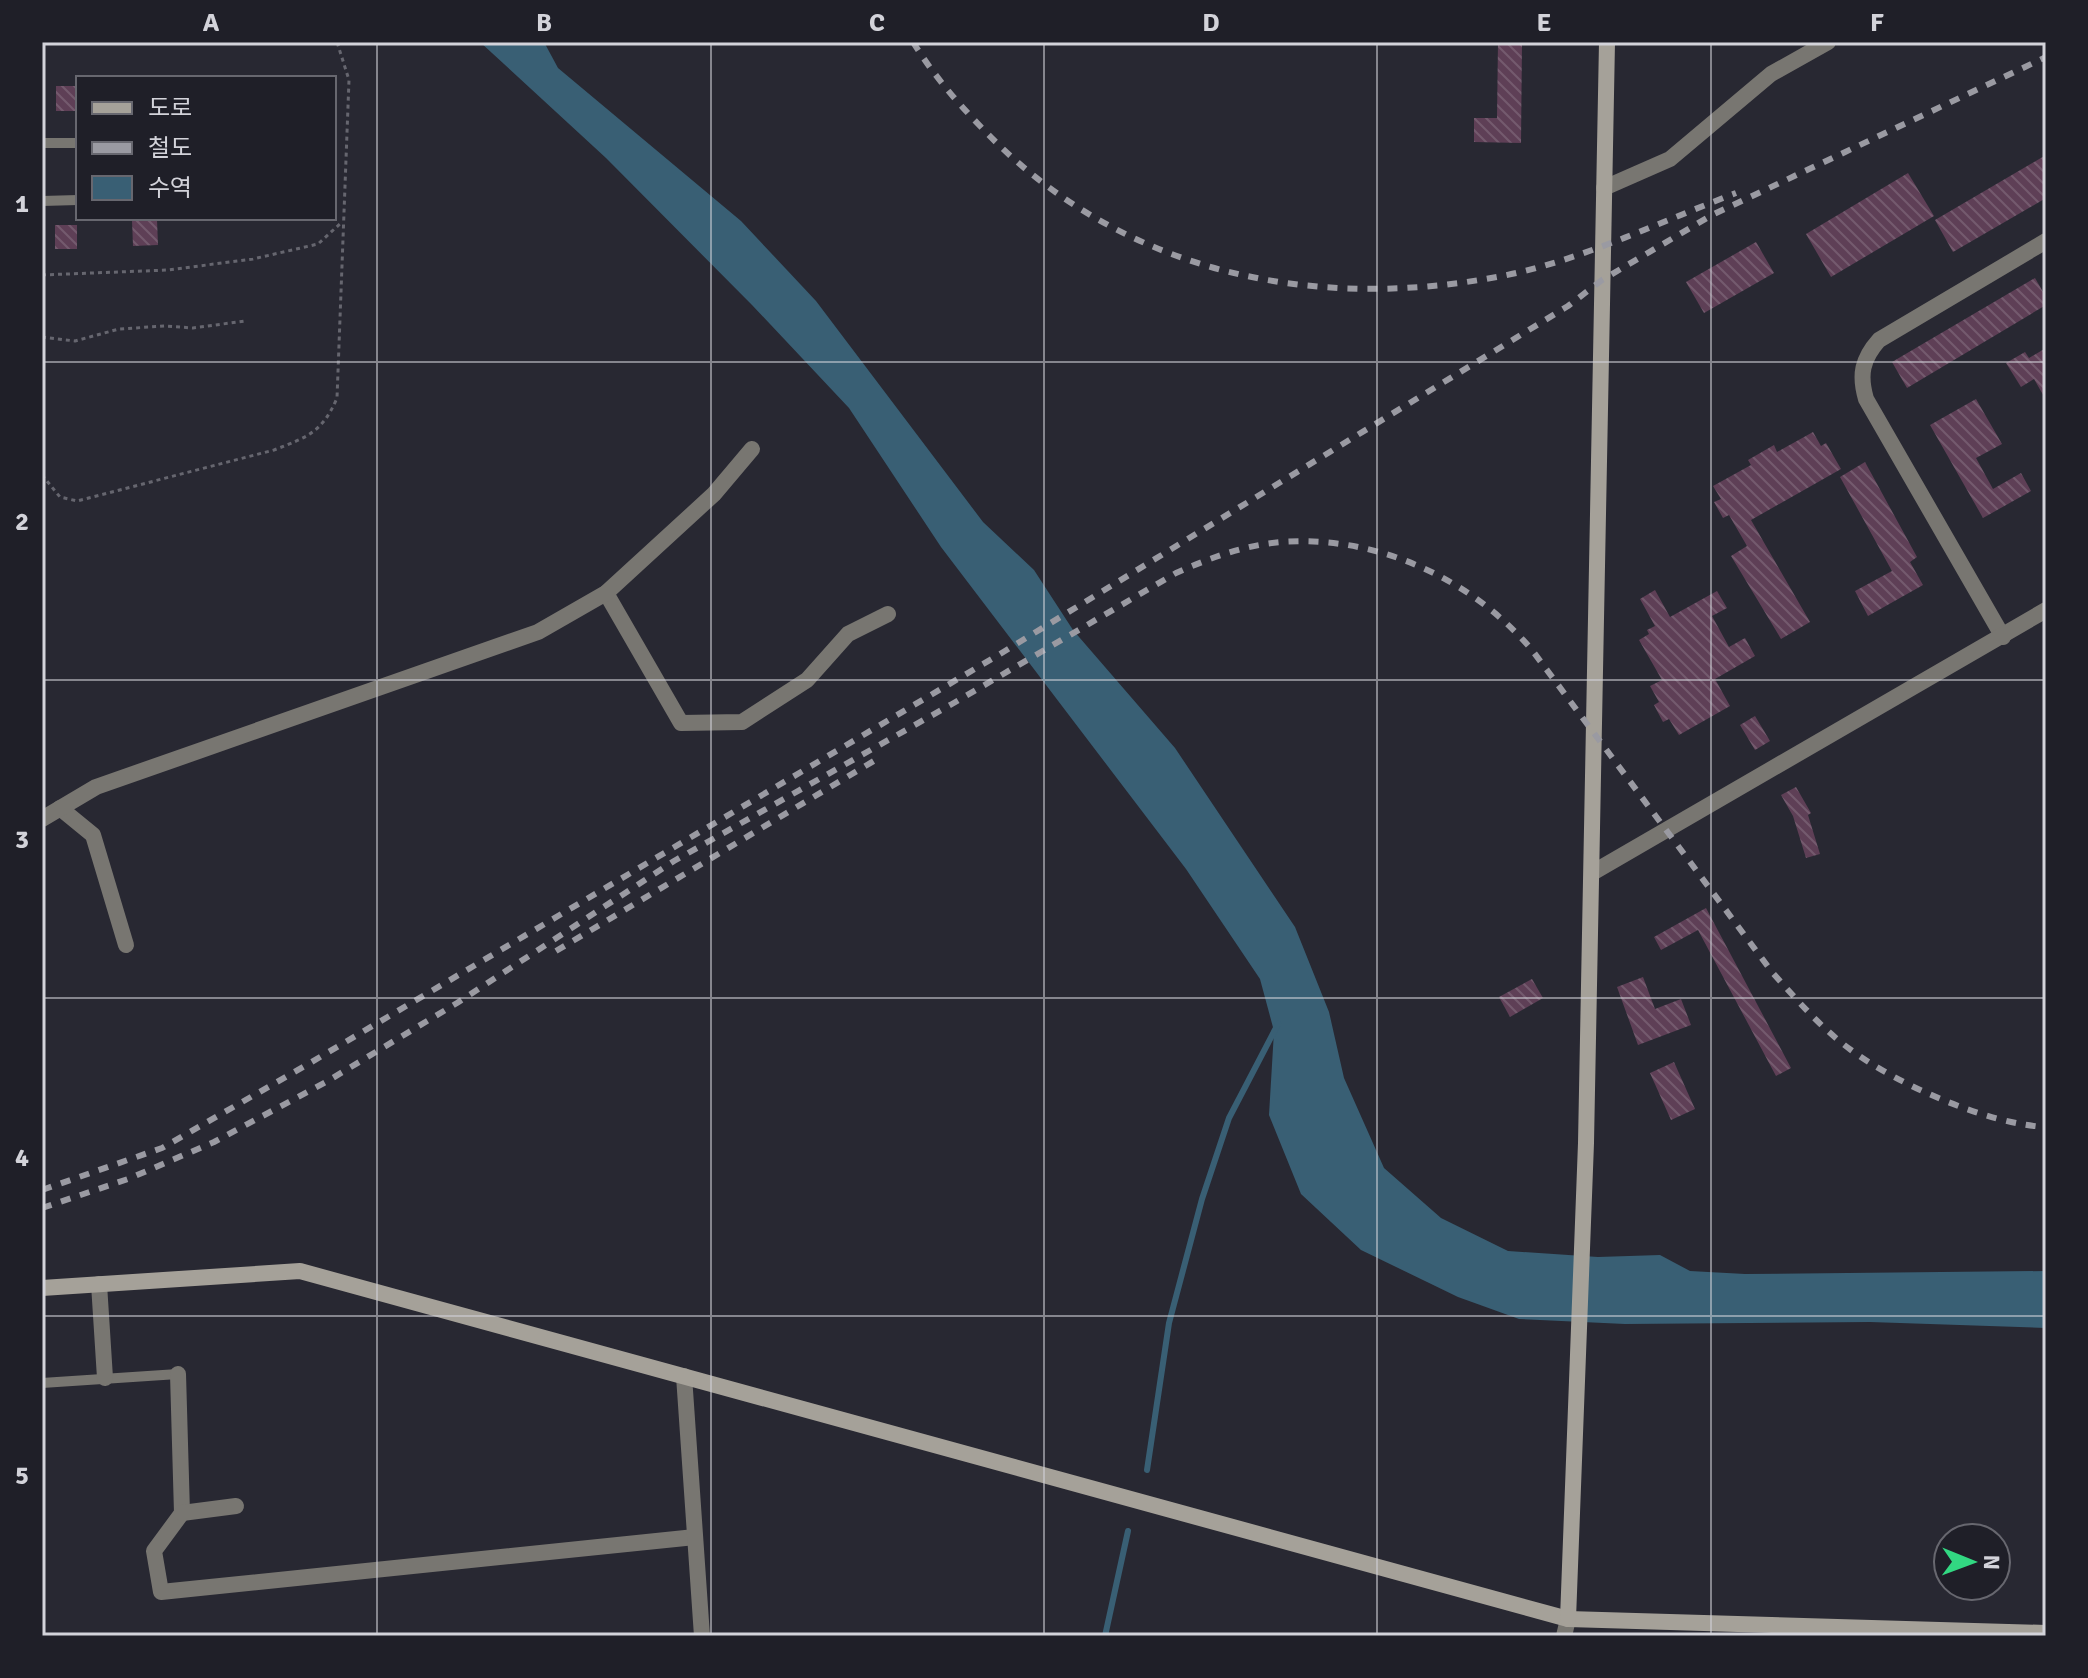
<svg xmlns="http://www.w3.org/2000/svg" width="2088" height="1678" font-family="Signika,'Noto Sans KR',sans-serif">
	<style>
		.water { fill: #395f74 }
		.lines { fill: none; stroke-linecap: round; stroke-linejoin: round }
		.stream { stroke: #395f74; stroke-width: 6 }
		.building { fill: url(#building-back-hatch) }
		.path { stroke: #66666f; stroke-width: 3; stroke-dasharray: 4 4; stroke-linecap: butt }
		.service { stroke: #787671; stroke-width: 10 }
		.minor { stroke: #787671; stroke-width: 16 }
		.tertiary { stroke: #787671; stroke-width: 16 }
		.secondary { stroke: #a5a199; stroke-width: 16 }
		.rail { stroke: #9a9aa2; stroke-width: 6; stroke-dasharray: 10 10; stroke-linecap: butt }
		.grid { fill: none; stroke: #d3d3da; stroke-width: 2; stroke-opacity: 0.55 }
		.neatline { fill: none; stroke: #d3d3da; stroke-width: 3 }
		.grid-label { font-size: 26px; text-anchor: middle; font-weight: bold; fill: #d3d3da }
	</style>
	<defs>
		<pattern id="building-back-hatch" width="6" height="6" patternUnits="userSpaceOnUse" patternTransform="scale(2)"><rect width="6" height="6" fill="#5e3f56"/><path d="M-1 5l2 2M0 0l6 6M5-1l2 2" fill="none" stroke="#745a6e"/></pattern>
	</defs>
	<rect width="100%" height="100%" fill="#282832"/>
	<path class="water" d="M480 42H544L558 68 741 221 816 301 983 522 1034 570 1073 630 1175 748 1295 927 1329 1012 1344 1078 1384 1168 1441 1218 1508 1251 1598 1257 1660 1255 1690 1271 1745 1274 2046 1271V1328L1870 1322 1625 1324 1519 1319 1458 1297 1361 1250 1301 1194 1269 1115 1274 1031 1260 979 1186 869 941 547 849 408 752 305 606 158Z"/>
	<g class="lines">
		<g class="stream">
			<path d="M1147 1470 1169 1323 1202 1199 1229 1118 1278 1024"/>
			<path d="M1105 1636 1128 1531"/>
		</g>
	</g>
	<g class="building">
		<path d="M1498 42H1522L1521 143 1474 142V118H1497Z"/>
		<rect x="56" y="86" width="22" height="25"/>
		<path d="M2046 155V198L1953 252 1935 220Z"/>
		<path d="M1908 173 1934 216 1831 277 1806 234Z"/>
		<path d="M132 220H157L158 245 133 246Z"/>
		<rect x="55" y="225" width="22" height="24"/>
		<path d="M1756 242 1774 273 1704 313 1686 282Z"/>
		<path d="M2035 278 2046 297V305L1907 388 1892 362Z"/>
		<path d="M2046 348V400L2034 379 2021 387 2006 363 2025 352 2029 358Z"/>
		<path d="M1976 399 2002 444 1976 458 1993 489 2021 473 2031 491 1983 518 1930 425Z"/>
		<path d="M1813 432 1821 446 1826 443 1841 469 1751 520 1810 622 1781 639 1731 556 1747 546 1729 515 1723 518 1714 502 1721 499 1713 486 1751 465 1748 460 1774 445 1777 452Z"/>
		<path d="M1865 462 1917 557 1910 562 1923 585 1868 616 1855 591 1892 571 1840 477Z"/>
		<path d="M1655 590 1670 617 1717 591 1727 608 1712 616 1729 647 1745 638 1755 656 1715 679 1730 706 1679 735 1669 719 1663 722 1654 705 1659 702 1650 686 1662 680 1639 640 1649 634 1647 630 1655 626 1640 599Z"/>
		<path d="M1755 716 1770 741 1755 750 1740 725Z"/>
		<path d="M1796 787 1811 813 1808 815 1820 854 1806 858 1793 816 1781 795Z"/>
		<path d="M1706 908 1791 1068 1776 1076 1698 930 1661 950 1654 937Z"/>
		<path d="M1643 977 1655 1009 1681 999 1691 1025 1638 1045 1617 987Z"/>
		<path d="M1532 979 1543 998 1510 1017 1499 997Z"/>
		<path d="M1674 1062 1695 1109 1671 1120 1650 1073Z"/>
	</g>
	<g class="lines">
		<g class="path">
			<path d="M42 275 168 270 253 259 318 244 342 222"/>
			<path d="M42 337 75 341 119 329 165 326 193 328 245 321"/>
			<path d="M42 475 60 497 77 501 274 450C307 437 322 433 337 398L349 80 337 42"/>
		</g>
		<g class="service">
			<path d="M42 143H78"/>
			<path d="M42 201 78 200"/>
			<path d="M42 1383 178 1374"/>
		</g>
		<g class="minor">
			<path d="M1604 188 1670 159 1771 74 1828 42"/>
			<path d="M606 593 681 723 742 722 807 680 848 634 888 614"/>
			<path d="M2003 637 1866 399C1859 375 1862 359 1879 340L2046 241"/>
			<path d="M60 808 93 835 126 945"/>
			<path d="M42 819 96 787 538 632 606 593 714 494 752 449"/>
			<path d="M1592 873 2046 610"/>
			<path d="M99 1284 105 1378"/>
			<path d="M178 1374 182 1513 154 1551 161 1592 695 1537"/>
			<path d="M684 1376 702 1636"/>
			<path d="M182 1513 236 1506"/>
		</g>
		<path class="tertiary" d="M1564 1636 1568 1619"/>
		<g class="secondary">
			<path d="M42 1288 300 1271 1568 1619 2046 1633"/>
			<path d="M1568 1619 1586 1143 1607 42"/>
		</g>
		<g class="rail">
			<path d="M913 42C932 73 955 100 981 127 1118 272 1310 313 1502 276 1580 261 1662 221 1736 193"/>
			<path d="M556 951 882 756"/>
			<path d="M42 1190 162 1148 310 1063 1000 654 1568 306 1602 280 1712 215 2046 57"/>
			<path d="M42 1208 128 1179 214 1142 326 1082 457 1003 674 861 952 704 1176 573C1210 558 1244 545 1282 542 1376 535 1471 578 1532 650L1772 972C1797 1000 1821 1028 1851 1050 1898 1085 1988 1124 2046 1127"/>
		</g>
	</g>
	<path class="grid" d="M377 42V1636M711 42V1636M1044 42V1636M1377 42V1636M1711 42V1636M42 362H2046M42 680H2046M42 998H2046M42 1316H2046"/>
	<rect width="2088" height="1678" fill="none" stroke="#1f1f28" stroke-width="88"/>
	<rect x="76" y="76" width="260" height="144" fill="#1f1f28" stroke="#67676f" stroke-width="2"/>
	<rect x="92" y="102" width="40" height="12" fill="#a5a199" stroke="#67676f" stroke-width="2"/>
	<text x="148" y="116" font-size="24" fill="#d3d3da">도로</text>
	<rect x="92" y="142" width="40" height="12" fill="#9a9aa2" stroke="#67676f" stroke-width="2"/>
	<text x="148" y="156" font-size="24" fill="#d3d3da">철도</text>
	<rect x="92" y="176" width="40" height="24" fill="#395f74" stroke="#67676f" stroke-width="2"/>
	<text x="148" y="196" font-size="24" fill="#d3d3da">수역</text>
	<g transform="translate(1972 1562) rotate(91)"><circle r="38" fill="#1f1f28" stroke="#67676f" stroke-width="2"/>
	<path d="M0-6L14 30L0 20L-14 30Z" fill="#32d882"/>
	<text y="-12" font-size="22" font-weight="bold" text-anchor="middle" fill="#d3d3da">N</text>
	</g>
	<rect x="44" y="44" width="2000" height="1590" class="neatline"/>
	<g class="grid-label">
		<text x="211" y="31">A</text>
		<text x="544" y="31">B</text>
		<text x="877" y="31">C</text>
		<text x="1211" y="31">D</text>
		<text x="1544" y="31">E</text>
		<text x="1877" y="31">F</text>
		<text x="22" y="212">1</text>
		<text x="22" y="530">2</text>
		<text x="22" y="848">3</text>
		<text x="22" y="1166">4</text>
		<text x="22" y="1484">5</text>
	</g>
</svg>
